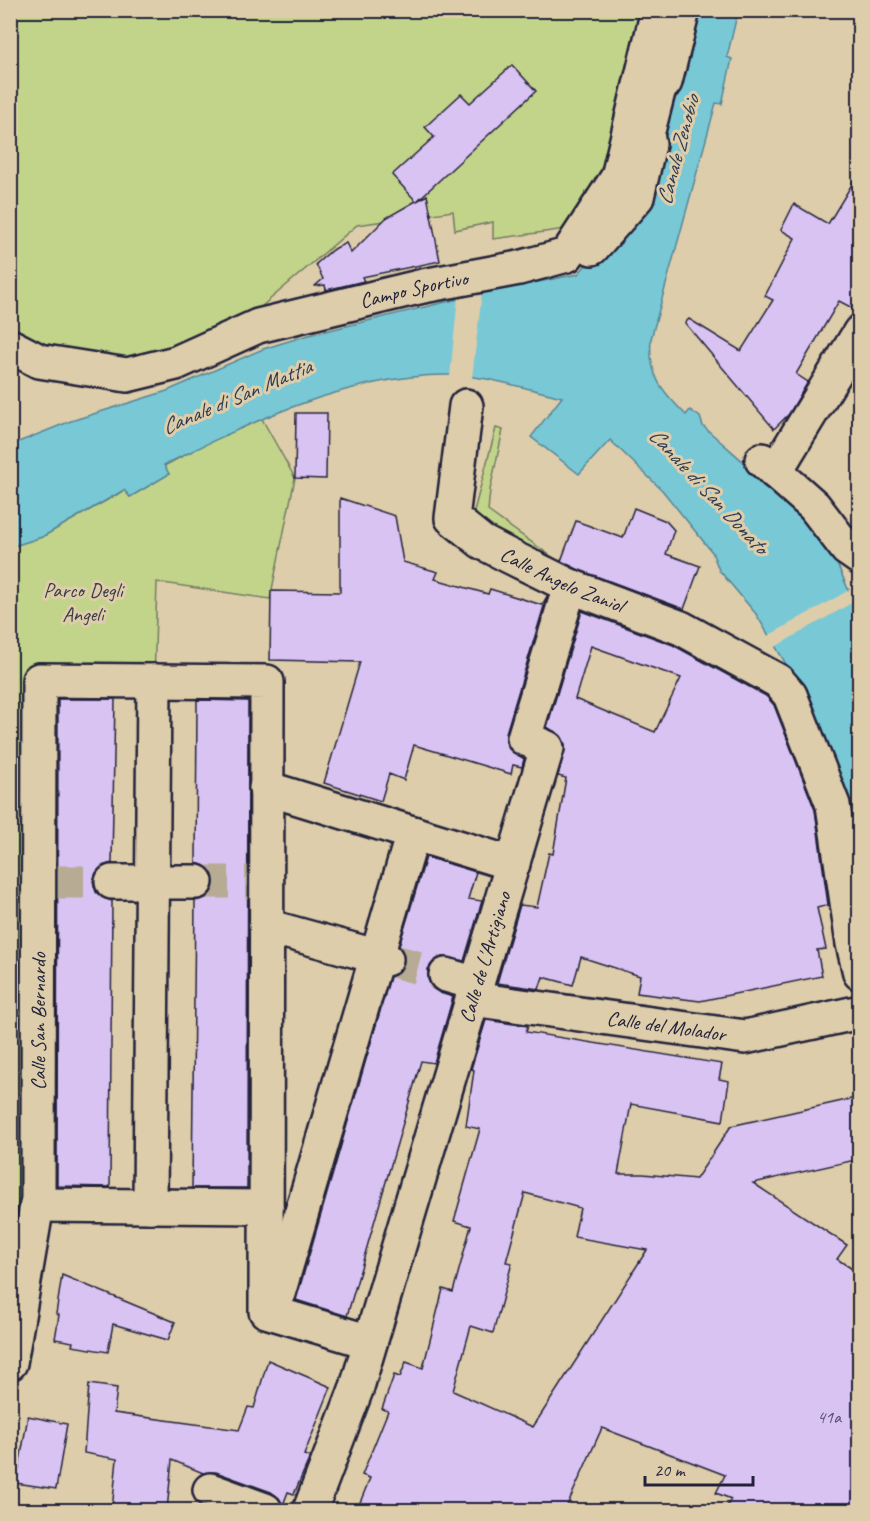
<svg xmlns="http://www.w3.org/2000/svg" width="870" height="1521" font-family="Caveat,sans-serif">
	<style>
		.green { fill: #c2d48a; stroke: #727b62; stroke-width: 1.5 }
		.water { fill: #79c8d5; stroke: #568697; stroke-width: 1.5 }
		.pier { fill: #decdaa }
		.building { fill: #d9c3f3; stroke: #22223b; stroke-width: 1.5; fill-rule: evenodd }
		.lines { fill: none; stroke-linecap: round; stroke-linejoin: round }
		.minor-tunnel { stroke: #b8ab94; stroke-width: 33; stroke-dasharray: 33 16; stroke-linecap: butt }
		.minor-casing { stroke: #22223b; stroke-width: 38 }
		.minor { stroke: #decdaa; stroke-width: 33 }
		.labels { text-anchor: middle; stroke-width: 6; stroke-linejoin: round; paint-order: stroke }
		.number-label { font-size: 18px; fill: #504a69 }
		.street-label { font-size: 21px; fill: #22223b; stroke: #decdaa }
		.park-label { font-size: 21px; fill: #3a3d47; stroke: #decdaa }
		.water-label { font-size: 22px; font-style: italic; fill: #2f3b52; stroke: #decdaa }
	</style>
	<rect width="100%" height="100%" fill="#decdaa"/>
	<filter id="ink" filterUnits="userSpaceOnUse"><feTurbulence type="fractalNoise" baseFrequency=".0167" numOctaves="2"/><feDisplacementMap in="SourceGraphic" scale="12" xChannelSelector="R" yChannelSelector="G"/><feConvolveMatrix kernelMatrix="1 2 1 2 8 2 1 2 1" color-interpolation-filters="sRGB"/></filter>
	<g filter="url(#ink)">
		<g class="green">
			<path d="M10 11H645L606 171 573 228 493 239V222L455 230 453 211 357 225 248 318 210 339 143 356 100 359 65 355 11 336Z"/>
			<path d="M262 419 295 478 270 599 157 582 154 681 26 677 22 1208 15 1226 10 1225V547L42 537 125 490 130 497 169 474 164 466 207 443Z"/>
			<path d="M496 428 503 430 490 490 488 511 555 559 551 565 489 532 474 511Z"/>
		</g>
		<path class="water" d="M689 11H738L727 57 732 59 722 104 716 103 651 339C648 376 662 391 686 415L690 410 700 417 703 426C745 464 798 506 830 552 843 570 846 592 859 609V921L789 669 756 614 719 570 712 552 662 490 610 440 579 474 531 437 562 397C526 389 482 374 445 375 348 376 249 422 164 465L169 474 130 497 124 490 42 537 11 547V445L71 421 167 391 263 349 305 336 483 293 578 274 641 202Z"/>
		<g class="pier">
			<path d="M482 292 472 378 450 376 458 296Z"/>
			<path d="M851 589 857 600 773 648 766 637Z"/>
		</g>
		<g class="building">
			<path d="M512 65 536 91 417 201 427 195 440 261 362 277 364 281 326 290 325 285 315 286 323 279 316 264 332 250 346 243 351 253 386 218 416 201 392 175 434 137 425 127 461 94 470 103Z"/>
			<path d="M860 171V312L839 301 796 374 808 382 789 414 774 429 685 323 689 319 741 351 773 300 765 296 795 238 781 230 794 204 828 224Z"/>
			<path d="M296 413H327L326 479 295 478Z"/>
			<path d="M340 498 395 516 403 562 438 572 435 579 488 594 490 589 542 605 547 596 506 733V742L509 749 524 759 522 767 513 765 511 774 414 745 404 780 389 774 381 801 324 783 360 662 270 660 271 591 340 592Z"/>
			<path d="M634 508 666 521 674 530 666 554 700 566 684 609 577 569 561 561 576 521 623 538Z"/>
			<path d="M582 611 673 645 766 696 774 705 815 810 828 905 817 908 826 949 817 950 822 976 700 1001 637 993 640 976 581 957 573 985 543 977 539 989 497 983 520 905 537 907 549 853 553 854 566 778 558 776 565 745 561 736 547 727ZM591 646 681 678 655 732 575 699Z"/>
			<path d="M58 699H115L112 863 102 866 96 873 93 881 96 892 103 898 112 901 110 1187 57 1186Z"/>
			<path d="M197 700 248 701 247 1188H192L195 901 206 898 212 891 215 883 212 872 205 866 196 863Z"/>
			<path d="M426 857 476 872 468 899 482 901 464 961 442 957 434 961 428 969V979L432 988 440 993 453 997 434 1063 421 1061 347 1316 296 1300 390 977 399 973 404 965V955L399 946Z"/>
			<path d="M486 1020 528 1026 526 1032 722 1064 719 1079 729 1081 723 1121 631 1104 618 1174H643L696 1179 731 1126 860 1097V1159L753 1183 847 1245 837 1259 860 1274V1510H725L731 1499 716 1493 725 1475 602 1428 565 1510H357L370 1478 362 1475 388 1411 382 1409 394 1375 400 1377 406 1362 423 1368 443 1289 453 1292 471 1226 454 1221 480 1129 466 1126 474 1070 471 1069ZM525 1193 580 1208 574 1237 647 1250 533 1427 453 1391 471 1326 493 1333 512 1263 506 1262Z"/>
			<path d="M62 1275 175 1322 168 1340 113 1324 108 1352 72 1346 73 1342 55 1339 59 1315 56 1314Z"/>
			<path d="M268 1360 331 1387 304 1455 310 1457 294 1494 288 1492 283 1505 279 1498 271 1492 216 1472 203 1473 172 1460 167 1510H112L117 1459 84 1453 89 1384 117 1388 114 1413 239 1430 248 1407 254 1408Z"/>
			<path d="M28 1416 67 1424 56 1489 16 1483Z"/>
		</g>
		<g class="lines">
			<g class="minor-tunnel">
				<path d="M51 882H112"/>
				<path d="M196 882H258"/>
				<path d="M386 959 446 975"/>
			</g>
			<defs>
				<g id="minor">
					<path d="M592 248 637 197 649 144 647 135 659 88 665 82 683 10"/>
					<path id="s1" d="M10 346 39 361 127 375 176 363 258 326 423 286 519 268 567 255 618 177 658 10"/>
					<path id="s2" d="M466 406 452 518 482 542 509 556 570 586 681 628 778 681 790 695 833 805 853 944 860 973"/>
					<path d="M762 460 814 506 847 549 860 558"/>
					<path d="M775 472 860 332"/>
					<path d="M266 788 513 864"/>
					<path d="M112 882H196"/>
					<path d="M266 926 386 959"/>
					<path d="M446 975 477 984"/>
					<path id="s3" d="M472 999 745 1037 860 1012"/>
					<path d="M37 1205 266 1207"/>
					<path d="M150 1206 154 681"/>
					<path d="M277 1297 413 833"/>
					<path id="s4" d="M10 1363 38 1199 39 680 267 682 266 1311 370 1342"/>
					<path d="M210 1490 265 1510"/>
					<path id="s5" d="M310 1510 357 1387 547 748 524 738 570 586"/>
				</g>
			</defs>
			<use href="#minor" class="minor-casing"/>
			<use href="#minor" class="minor"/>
		</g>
	</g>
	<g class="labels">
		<g class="number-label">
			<text x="829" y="1423">41a</text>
		</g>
		<g class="street-label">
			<text dy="7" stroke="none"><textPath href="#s1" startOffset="422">Campo Sportivo</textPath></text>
			<text dy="7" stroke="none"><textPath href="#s2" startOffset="240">Calle Angelo Zaniol</textPath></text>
			<text dy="7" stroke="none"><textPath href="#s5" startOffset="580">Calle de L'Artigiano</textPath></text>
			<text dy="7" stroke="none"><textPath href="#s4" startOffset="344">Calle San Bernardo</textPath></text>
			<text dy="7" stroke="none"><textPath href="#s3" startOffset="196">Calle del Molador</textPath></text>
		</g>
		<g class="park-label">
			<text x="83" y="597">Parco Degli<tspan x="83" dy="24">Angeli</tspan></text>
		</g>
		<g class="water-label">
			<text transform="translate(677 150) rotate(-75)" y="8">Canale Zenobio</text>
			<text transform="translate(236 396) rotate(-23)" y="8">Canale di San Mattia</text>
			<text transform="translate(709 490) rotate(47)" y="8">Canale di San Donato</text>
		</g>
	</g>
	<rect width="870" height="1521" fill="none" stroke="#decdaa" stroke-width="36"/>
	<rect x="18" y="18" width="834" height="1485" fill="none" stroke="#22223b" stroke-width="2" filter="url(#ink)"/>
	<path d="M645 1476v9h108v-9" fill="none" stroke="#22223b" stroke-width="3"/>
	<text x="654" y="1476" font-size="18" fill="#22223b" stroke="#decdaa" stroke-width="4.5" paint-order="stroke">20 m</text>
</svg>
